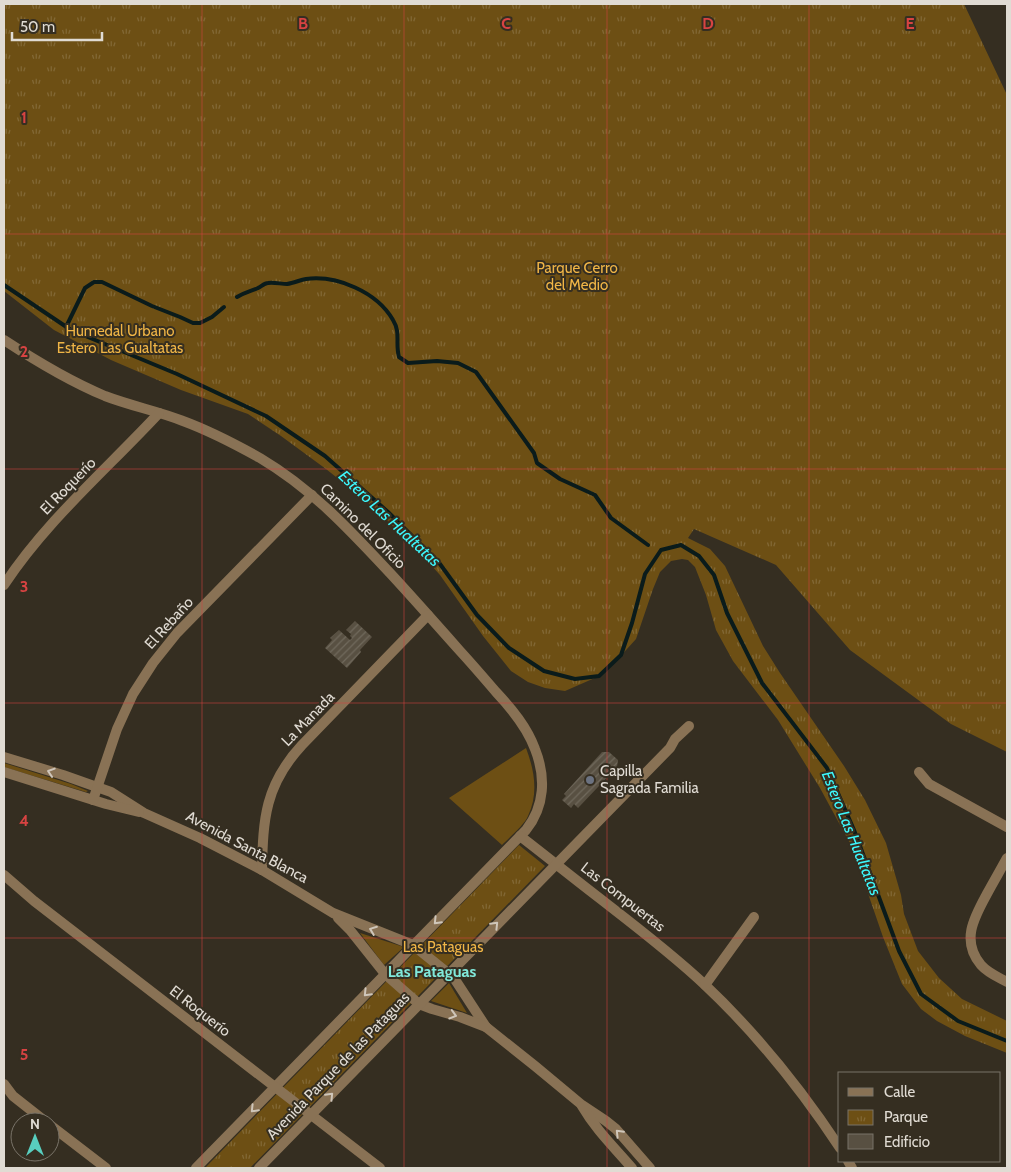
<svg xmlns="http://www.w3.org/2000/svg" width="1011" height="1172" font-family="Cabin,sans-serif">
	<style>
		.green { fill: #6d4f14 }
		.park { fill: url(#park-tufts) }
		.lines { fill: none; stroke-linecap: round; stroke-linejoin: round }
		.stream { stroke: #0a1b1b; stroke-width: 4 }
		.building { fill: url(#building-hatch) }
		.minor { stroke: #897255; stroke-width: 10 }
		.oneway { stroke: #cfc6ba }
		.grid { fill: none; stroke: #d84342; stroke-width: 1; stroke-opacity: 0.55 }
		.worship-dot { fill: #6b7280; stroke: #352e21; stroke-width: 2 }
		.labels { text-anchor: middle; stroke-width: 4; stroke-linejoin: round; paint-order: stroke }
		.park-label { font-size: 15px; fill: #f0b546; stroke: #352e21 }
		.street-label { font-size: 15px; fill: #e0dbd3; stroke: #352e21 }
		.poi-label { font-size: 15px; fill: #e0dbd3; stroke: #352e21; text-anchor: start }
		.water-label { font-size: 16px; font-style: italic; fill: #3cf8fd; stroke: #352e21 }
		.neighbourhood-label { font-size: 16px; font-weight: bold; fill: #80e8da; stroke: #352e21 }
		.grid-label { font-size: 16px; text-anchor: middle; font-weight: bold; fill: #d84342; stroke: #352e21; stroke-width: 4; stroke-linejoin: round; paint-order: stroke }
	</style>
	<defs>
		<pattern id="park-tufts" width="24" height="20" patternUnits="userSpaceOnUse" patternTransform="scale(1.25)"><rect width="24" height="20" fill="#6d4f14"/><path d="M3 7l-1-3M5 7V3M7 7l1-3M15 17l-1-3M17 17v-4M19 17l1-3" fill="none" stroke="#826835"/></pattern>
		<pattern id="building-hatch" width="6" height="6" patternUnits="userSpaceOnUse" patternTransform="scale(1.25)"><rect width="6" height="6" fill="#585042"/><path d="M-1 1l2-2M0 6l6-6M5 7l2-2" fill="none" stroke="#70695c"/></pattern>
	</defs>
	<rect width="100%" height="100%" fill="#352e21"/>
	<g class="green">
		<path d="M526 748C534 769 539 793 528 816 525 824 509 838 502 845L449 798Z"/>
		<path d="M4 763 71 784 88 791 86 792 4 767Z"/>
		<path d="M360 933 404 947 384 965Z"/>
		<path d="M449 983 467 1013 431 1001Z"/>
	</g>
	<g class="park">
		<path d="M4 4H964L1007 95V752L951 724 850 650 776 565 694 529 688 538 710 549 725 566 763 646 780 673 844 766 865 800 886 843 901 895 904 914 918 951 939 978 962 999 1007 1021V1053L965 1036 937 1021 921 1009 902 984 883 937 852 847 820 788 778 720 733 661 716 630 706 595 695 567 688 560 682 559 671 561 660 572 653 589 636 639 617 660 597 677 565 691 545 688 528 682 511 671 483 636 440 575 413 545 365 500 326 469 281 436 248 414 181 390 111 360 54 330 4 291Z"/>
		<path d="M519 845 545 866 250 1168H205Z"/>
	</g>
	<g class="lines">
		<g class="stream">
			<path d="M4 285 71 330 177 374 266 416 325 456 388 512 440 564 477 615 509 648 544 671 575 679 599 676 621 655 632 623 645 574 661 550 681 545 699 556 714 575 727 613 762 683 827 768 854 830 899 951 921 994 958 1021 1007 1041"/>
			<path d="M237 297C245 292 249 292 258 288 261 287 264 283 268 283 274 282 281 284 287 284 294 283 300 280 306 279 337 275 377 292 393 320 401 333 395 343 399 357L408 363 437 361 458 363 476 372 534 453 537 463 560 479 595 495 611 518 648 545"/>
			<path d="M66 327 85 288 94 282H102L152 306 180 317 193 323H200L212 317 224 307"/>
		</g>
	</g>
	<g class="building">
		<path d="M355 621 372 637 360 650 361 652 347 668 325 648 332 640 330 638 339 630 350 640 352 638 350 636 351 634 346 630Z"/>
		<path d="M602 752H609L618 760 617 767 578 808 574 804 571 808 562 800 566 796 564 794Z"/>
	</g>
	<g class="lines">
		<g class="minor">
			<path d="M4 340C36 361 69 381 105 396 131 406 158 411 183 421 210 431 235 444 260 458 312 489 349 529 390 573 414 599 437 625 460 651 472 664 484 678 496 692 512 709 527 727 535 749 546 777 545 806 526 830L196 1168"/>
			<path d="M4 585C47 520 106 470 159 413"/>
			<path d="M4 757 63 775 111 792 144 813 200 838 262 870 333 913 413 945 454 978 486 1027"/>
			<path d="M4 772 106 804 139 812"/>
			<path d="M919 772 929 784 1007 827"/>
			<path d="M93 800 117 729 133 694 153 663 177 633 312 495"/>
			<path d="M520 836C546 856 572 877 598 897 634 925 671 953 704 984 756 1033 801 1089 840 1148"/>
			<path d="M1007 858C1001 869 994 881 988 892 975 916 960 940 981 965 988 973 998 977 1007 982"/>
			<path d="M262 870C263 819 265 785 302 745L428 615"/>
			<path d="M4 875 34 901 380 1168"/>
			<path d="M338 918 350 930 385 974 419 1004 432 1009 460 1017 486 1027 535 1066 582 1105 606 1121 616 1129 650 1168"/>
			<path d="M705 985 754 917"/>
			<path d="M4 1084 13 1096 46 1122"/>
			<path d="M582 1106C596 1130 614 1147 632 1168"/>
			<path d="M50 1125 106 1168"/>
			<path d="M848 1161 852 1168"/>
			<path d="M259 1168 670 748 675 739 689 726"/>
		</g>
	</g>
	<defs><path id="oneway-chevron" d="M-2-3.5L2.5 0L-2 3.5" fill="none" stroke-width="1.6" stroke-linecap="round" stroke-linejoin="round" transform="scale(1.25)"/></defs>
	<g class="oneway">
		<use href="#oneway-chevron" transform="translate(51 772) rotate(-162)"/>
		<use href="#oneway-chevron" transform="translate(437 921) rotate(134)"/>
		<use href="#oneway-chevron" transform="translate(495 925) rotate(-46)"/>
		<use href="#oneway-chevron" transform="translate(373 930) rotate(-159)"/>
		<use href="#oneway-chevron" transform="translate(367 993) rotate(134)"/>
		<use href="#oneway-chevron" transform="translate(453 1015) rotate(16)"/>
		<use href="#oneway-chevron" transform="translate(330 1096) rotate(-46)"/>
		<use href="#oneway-chevron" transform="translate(254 1109) rotate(134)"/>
		<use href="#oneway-chevron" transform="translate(619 1133) rotate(-134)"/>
	</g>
	<path class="grid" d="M202 4V1168M404 4V1168M607 4V1168M809 4V1168M4 234H1007M4 469H1007M4 703H1007M4 938H1007"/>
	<circle class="worship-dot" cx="590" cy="780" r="5"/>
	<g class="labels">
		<g class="park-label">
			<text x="577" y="273">Parque Cerro<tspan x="577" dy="17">del Medio</tspan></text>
			<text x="120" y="336">Humedal Urbano<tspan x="120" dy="17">Estero Las Gualtatas</tspan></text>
			<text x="443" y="952">Las Pataguas</text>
		</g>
		<g class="street-label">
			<text transform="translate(68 486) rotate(-46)" y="5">El Roquerío</text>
			<text transform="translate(363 526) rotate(45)" y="5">Camino del Oficio</text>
			<text transform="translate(169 623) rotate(-48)" y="5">El Rebaño</text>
			<text transform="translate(308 719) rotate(-46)" y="5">La Manada</text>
			<text transform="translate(247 847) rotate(28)" y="5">Avenida Santa Blanca</text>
			<text transform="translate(623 897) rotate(38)" y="5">Las Compuertas</text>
			<text transform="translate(200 1011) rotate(38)" y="5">El Roquerío</text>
			<text transform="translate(338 1066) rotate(-46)" y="5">Avenida Parque de las Pataguas</text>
		</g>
		<g class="poi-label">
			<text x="600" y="776">Capilla<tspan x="600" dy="17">Sagrada Familia</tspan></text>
		</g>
		<g class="water-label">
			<text transform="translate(390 518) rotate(43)" y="6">Estero Las Hualtatas</text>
			<text transform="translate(852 833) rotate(68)" y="6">Estero Las Hualtatas</text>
		</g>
		<g class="neighbourhood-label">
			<text x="432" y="977">Las Pataguas</text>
		</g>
	</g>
	<g class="grid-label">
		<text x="303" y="29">B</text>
		<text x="506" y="29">C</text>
		<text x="708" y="29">D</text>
		<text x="910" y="29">E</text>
		<text x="24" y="123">1</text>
		<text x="24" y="357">2</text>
		<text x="24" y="592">3</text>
		<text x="24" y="826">4</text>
		<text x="24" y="1060">5</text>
	</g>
	<rect width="1011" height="1172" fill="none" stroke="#e0dbd3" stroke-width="10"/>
	<rect x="838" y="1072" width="162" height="90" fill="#352e21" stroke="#797368"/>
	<rect x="848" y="1088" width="25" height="8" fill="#897255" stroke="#797368"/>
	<text x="884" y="1097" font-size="15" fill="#e0dbd3">Calle</text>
	<rect x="848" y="1110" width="25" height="15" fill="url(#park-tufts)" stroke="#797368"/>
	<text x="884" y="1122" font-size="15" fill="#e0dbd3">Parque</text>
	<rect x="848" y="1134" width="25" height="15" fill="#585042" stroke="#797368"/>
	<text x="884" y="1147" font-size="15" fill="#e0dbd3">Edificio</text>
	<g transform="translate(35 1137)"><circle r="24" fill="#352e21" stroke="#797368"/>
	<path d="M0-4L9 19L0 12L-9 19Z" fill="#58cebf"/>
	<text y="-8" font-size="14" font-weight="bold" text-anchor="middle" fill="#e0dbd3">N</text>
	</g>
	<path d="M12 32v8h90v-8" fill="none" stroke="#e0dbd3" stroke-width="2.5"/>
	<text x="20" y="32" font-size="15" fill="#e0dbd3" stroke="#352e21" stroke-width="4" paint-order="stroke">50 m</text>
</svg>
